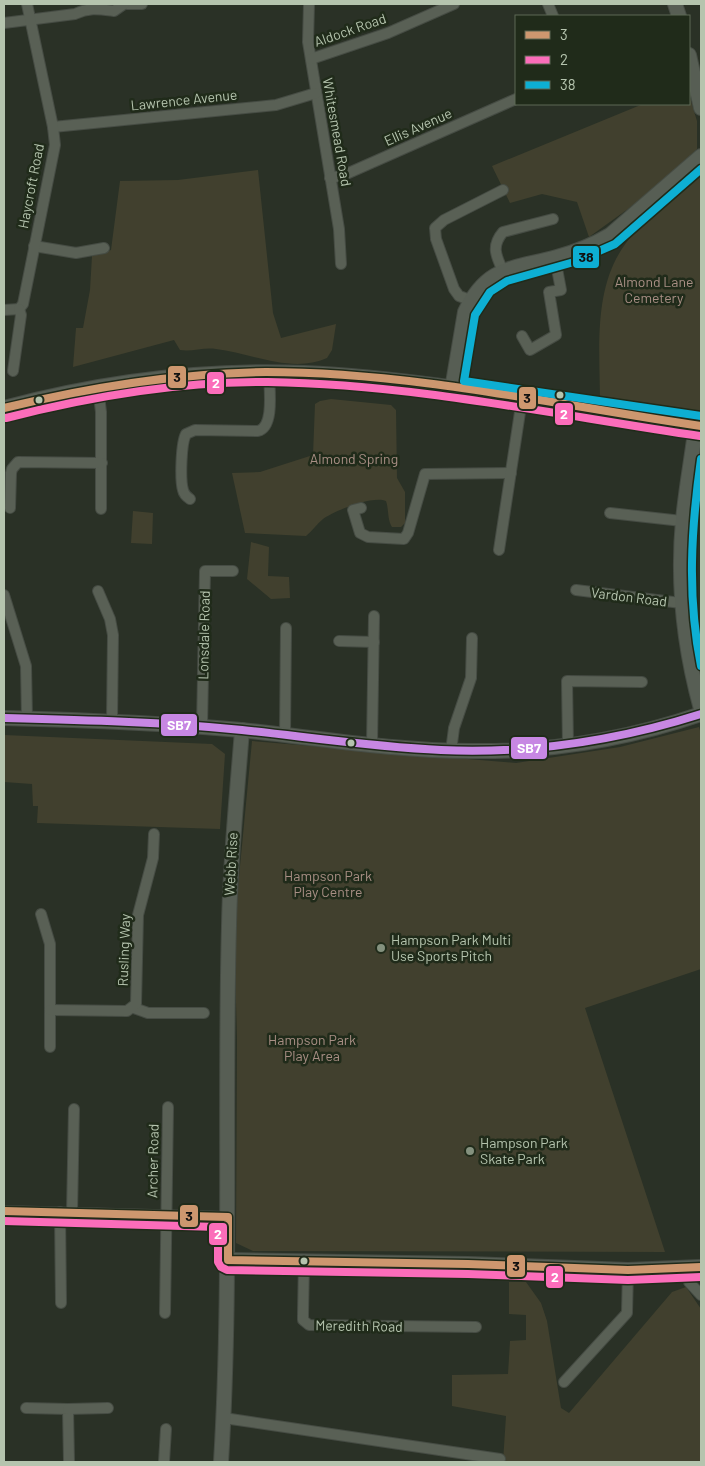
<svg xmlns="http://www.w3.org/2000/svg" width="705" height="1466" font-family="Barlow,sans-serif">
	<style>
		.green { fill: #41402e }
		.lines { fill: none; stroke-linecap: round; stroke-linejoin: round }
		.street-casing { stroke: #464c44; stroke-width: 12 }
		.secondary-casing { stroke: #464c44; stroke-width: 16 }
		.street { stroke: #596055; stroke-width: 10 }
		.secondary { stroke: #575e54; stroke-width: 14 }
		.bus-1-casing { stroke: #202b1a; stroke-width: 11 }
		.bus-2-casing { stroke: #202b1a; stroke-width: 11 }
		.bus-3-casing { stroke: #202b1a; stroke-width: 11 }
		.bus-4-casing { stroke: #202b1a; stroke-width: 11 }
		.bus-1 { stroke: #cd976f; stroke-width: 8 }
		.bus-2 { stroke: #fb6dba; stroke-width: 8 }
		.bus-3 { stroke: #0dafd3; stroke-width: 8 }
		.bus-4 { stroke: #c787e3; stroke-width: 8 }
		.bus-dot { fill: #b5c4ae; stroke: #202b1a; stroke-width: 2 }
		.poi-dot { fill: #84917e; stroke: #202b1a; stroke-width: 2 }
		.labels { text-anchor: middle; stroke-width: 5; stroke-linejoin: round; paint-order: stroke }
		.street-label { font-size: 14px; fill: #b5c4ae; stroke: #202b1a }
		.park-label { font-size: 14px; fill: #a98f85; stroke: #202b1a }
		.poi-label { font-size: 14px; fill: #b5c4ae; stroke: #202b1a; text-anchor: start }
		.line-badge { stroke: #202b1a; stroke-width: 2 }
		.badge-label { font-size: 14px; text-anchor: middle; font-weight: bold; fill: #fff }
		.pale-badge-label { font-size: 14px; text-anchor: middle; font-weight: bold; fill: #111 }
	</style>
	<rect width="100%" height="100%" fill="#2a3126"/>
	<g class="green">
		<path d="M689 95 697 121V149L653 191 589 237 577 202 542 194 510 203 492 166 643 104H689Z"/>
		<path d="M258 170 273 313 281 338 336 324 332 350 327 358C292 374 251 353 216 349 204 347 192 352 180 350L174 340 73 367 76 328H83L90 290 92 256 111 250 120 181 178 180Z"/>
		<path d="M701 171V414L600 403C600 356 594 302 616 259 635 224 671 196 701 171Z"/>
		<path d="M331 399 391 405 396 410 397 478 405 492V523L401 527H392C387 519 389 509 386 501 373 495 334 511 323 519 317 524 312 531 306 536L245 533 232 473 260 472 313 455 315 404 320 401Z"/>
		<path d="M133 511 153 513 152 544 131 543Z"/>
		<path d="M251 542 269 547 268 576 289 577 290 598 271 599 247 579Z"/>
		<path d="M699 727 701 734V969L585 1008 665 1252 253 1251 236 1243 237 1038 234 929 252 741 516 763 620 747Z"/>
		<path d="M4 735 212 744 225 754 220 829 37 823 38 806H33L32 784 4 782Z"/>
		<path d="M509 1282H526L541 1303 547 1321 561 1408 569 1413 672 1292 686 1287 701 1309V1462H503L506 1416 452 1406V1375L508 1374 510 1341 526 1340V1315L509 1314Z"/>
	</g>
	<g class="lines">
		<defs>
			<g id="street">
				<path d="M127 4H142"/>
				<path d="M309 4 308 42 339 229 341 264"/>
				<path d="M548 4 553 16"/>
				<path d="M4 23 75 14C89 7 99 9 114 11L124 4"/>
				<path d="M311 59 388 33 454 4"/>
				<path d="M53 127 276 105 316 93"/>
				<path d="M330 178 344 175 516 99"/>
				<path d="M34 246 76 253 104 248"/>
				<path d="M503 271C496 256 491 246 503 232L553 219"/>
				<path d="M470 300 459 296 454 289 436 239 435 228 444 220 503 190"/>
				<path d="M19 309 23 304 55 145 53 127 27 4"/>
				<path d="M4 310 19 309"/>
				<path d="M522 336 530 350 556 335 549 292 561 290 555 258"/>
				<path d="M13 371 21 315 19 309"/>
				<path d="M98 387 101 412V509"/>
				<path d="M190 499C187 497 184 495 183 490 180 480 181 443 186 434L195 430 258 431C275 427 269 388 269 372"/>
				<path d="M10 508 11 473 12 469 18 462 102 463"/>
				<path d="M361 508 353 510 360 533 368 537 404 539 408 533 425 474 511 473"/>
				<path d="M610 513 682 521"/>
				<path d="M499 550 522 399"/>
				<path d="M576 590 681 603"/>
				<path d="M98 591 110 619 113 635 112 721"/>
				<path d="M4 595 26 666 27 719"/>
				<path d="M686 640H701"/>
				<path d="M339 641 374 642"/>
				<path d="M202 727 205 571H233"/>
				<path d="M285 735 286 628"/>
				<path d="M372 745 374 616"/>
				<path d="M568 745 567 681 642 682"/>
				<path d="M451 751 454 728 471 678 472 638"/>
				<path d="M41 914 50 944V1047"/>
				<path d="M134 1008 148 1013H204"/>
				<path d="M50 1010 127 1011 136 1004 138 915 153 858 154 834"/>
				<path d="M4 1211 228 1217"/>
				<path d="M60 1212 61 1303"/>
				<path d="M72 1213 74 1109"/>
				<path d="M304 1261 303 1316V1320L309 1325 476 1327"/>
				<path d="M688 1268 689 1282 701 1295"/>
				<path d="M165 1313 168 1107"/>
				<path d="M564 1382 627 1313 628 1270"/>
				<path d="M26 1408 68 1409 69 1462"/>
				<path d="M68 1409 108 1408"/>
				<path d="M224 1418 500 1459"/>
				<path d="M164 1462 166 1429"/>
			</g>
			<g id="secondary">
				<path d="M675 4 679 16"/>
				<path d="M689 55 701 108"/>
				<path d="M452 389 465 312C487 265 514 269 557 257 576 252 593 245 610 235L701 156"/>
				<path d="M4 408C101 382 203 369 304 373 437 379 569 408 701 426"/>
				<path d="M696 425C692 457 686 488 683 520 677 584 684 647 701 709"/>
				<path d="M4 718C83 720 162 723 241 730 318 738 394 751 471 751 548 752 628 739 701 714"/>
				<path d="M228 1260 468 1264 628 1270 701 1267"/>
				<path d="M221 1462C232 1284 224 1105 229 926 230 861 237 796 242 730"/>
			</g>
		</defs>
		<use href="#street" class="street-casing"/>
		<use href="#secondary" class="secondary-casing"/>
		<use href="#street" class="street"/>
		<use href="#secondary" class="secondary"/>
		<defs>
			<g id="bus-1">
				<path d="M4 408C90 387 177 373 266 372 412 372 557 405 701 426"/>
				<path d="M4 1211 228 1217V1260L468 1264 628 1270 701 1267"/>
			</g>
			<g id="bus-2">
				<path d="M6 418C92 396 180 381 268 382 413 384 556 415 700 436"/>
				<path d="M4 1221 218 1227V1262L221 1267 227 1270 468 1274 628 1280 701 1277"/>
			</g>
			<g id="bus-3">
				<path d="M701 169 615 244 574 262 507 281 490 292 475 315 464 381 701 416"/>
				<path d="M701 459C691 529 687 597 701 666"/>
			</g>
			<path id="bus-4" d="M4 718C83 720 163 722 242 730 308 737 374 747 441 750 530 754 616 741 701 714"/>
		</defs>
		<use href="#bus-1" class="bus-1-casing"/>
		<use href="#bus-2" class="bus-2-casing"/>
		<use href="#bus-3" class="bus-3-casing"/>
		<use href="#bus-4" class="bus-4-casing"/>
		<use href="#bus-1" class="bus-1"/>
		<use href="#bus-2" class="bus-2"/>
		<use href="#bus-3" class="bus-3"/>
		<use href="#bus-4" class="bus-4"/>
	</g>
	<g class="bus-dot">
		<circle cx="560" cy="395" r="4.5"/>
		<circle cx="39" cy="400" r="4.5"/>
		<circle cx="351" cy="743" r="4.5"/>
		<circle cx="304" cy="1261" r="4.5"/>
	</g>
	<g class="poi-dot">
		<circle cx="381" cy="948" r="5"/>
		<circle cx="470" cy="1151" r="5"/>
	</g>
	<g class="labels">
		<g class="street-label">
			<text transform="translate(350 30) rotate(-19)" y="5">Aldock Road</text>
			<text transform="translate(184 100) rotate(-6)" y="5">Lawrence Avenue</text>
			<text transform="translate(418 127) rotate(-24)" y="5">Ellis Avenue</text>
			<text transform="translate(337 132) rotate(80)" y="5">Whitesmead Road</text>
			<text transform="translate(31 186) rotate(-79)" y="5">Haycroft Road</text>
			<text transform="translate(629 597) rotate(7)" y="5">Vardon Road</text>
			<text transform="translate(204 635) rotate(-89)" y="5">Lonsdale Road</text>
			<text transform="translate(231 864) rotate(-87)" y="5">Webb Rise</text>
			<text transform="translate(124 950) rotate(-88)" y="5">Rusling Way</text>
			<text transform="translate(153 1161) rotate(-89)" y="5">Archer Road</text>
			<text transform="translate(359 1326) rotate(1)" y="5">Meredith Road</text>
		</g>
		<g class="park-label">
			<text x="654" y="287">Almond Lane<tspan x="654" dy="16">Cemetery</tspan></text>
			<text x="354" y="464">Almond Spring</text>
			<text x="328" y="881">Hampson Park<tspan x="328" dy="16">Play Centre</tspan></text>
			<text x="312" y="1045">Hampson Park<tspan x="312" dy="16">Play Area</tspan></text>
		</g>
		<g class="poi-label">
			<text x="391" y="945">Hampson Park Multi<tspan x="391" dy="16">Use Sports Pitch</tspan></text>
			<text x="480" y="1148">Hampson Park<tspan x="480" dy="16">Skate Park</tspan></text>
		</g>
	</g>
	<g class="line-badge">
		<rect x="572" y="245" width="28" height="24" rx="5" fill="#0dafd3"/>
		<rect x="167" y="365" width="20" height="24" rx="5" fill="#cd976f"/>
		<rect x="206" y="371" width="19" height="24" rx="5" fill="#fb6dba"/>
		<rect x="518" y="386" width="19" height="24" rx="5" fill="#cd976f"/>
		<rect x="554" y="402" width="20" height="24" rx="5" fill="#fb6dba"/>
		<rect x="160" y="713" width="38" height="24" rx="5" fill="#c787e3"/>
		<rect x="510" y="736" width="38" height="24" rx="5" fill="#c787e3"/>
		<rect x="179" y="1204" width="20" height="24" rx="5" fill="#cd976f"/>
		<rect x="208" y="1222" width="20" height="24" rx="5" fill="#fb6dba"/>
		<rect x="506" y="1254" width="20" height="24" rx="5" fill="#cd976f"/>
		<rect x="545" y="1265" width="19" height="24" rx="5" fill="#fb6dba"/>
	</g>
	<g class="badge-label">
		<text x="216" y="388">2</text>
		<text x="564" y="419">2</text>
		<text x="179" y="730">SB7</text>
		<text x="529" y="753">SB7</text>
		<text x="218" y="1239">2</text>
		<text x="555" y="1282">2</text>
	</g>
	<g class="pale-badge-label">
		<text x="586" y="262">38</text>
		<text x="177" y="382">3</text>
		<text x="527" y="403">3</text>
		<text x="189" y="1221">3</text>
		<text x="516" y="1271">3</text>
	</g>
	<rect width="705" height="1466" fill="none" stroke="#b5c4ae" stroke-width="10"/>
	<rect x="515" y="15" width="175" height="90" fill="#202b1a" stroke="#5c6855"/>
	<rect x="525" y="31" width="25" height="8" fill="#cd976f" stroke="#5c6855"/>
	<text x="560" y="40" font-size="15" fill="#b5c4ae">3</text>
	<rect x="525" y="56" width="25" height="8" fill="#fb6dba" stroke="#5c6855"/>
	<text x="560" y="65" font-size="15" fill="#b5c4ae">2</text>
	<rect x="525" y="81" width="25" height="8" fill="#0dafd3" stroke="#5c6855"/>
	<text x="560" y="90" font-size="15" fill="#b5c4ae">38</text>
</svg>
